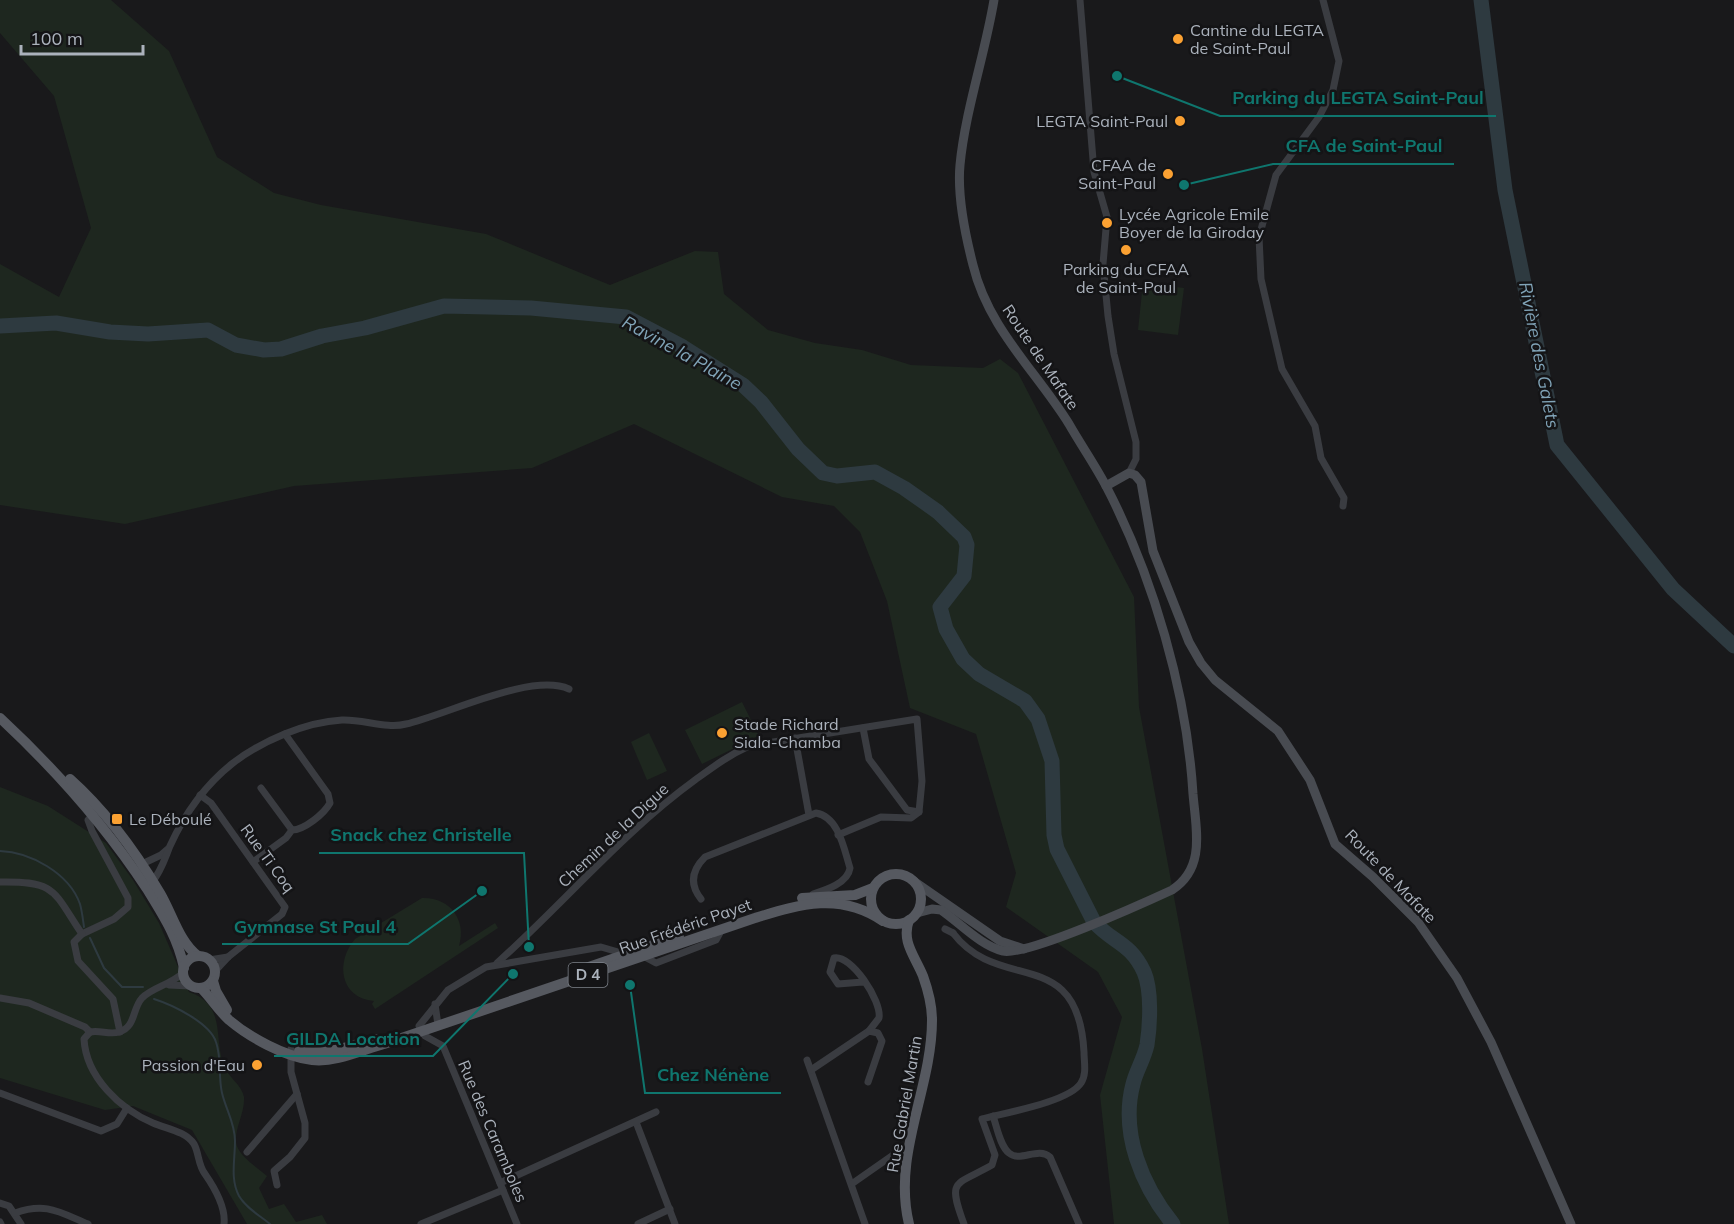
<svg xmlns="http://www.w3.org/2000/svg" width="1734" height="1224" font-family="Mulish,sans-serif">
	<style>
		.green { fill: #1e271f }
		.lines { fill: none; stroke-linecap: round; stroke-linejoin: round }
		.stream { stroke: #2e3a40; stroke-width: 2 }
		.river { stroke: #2e3a40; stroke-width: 15 }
		.street { stroke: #3a3c41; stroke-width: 7 }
		.secondary { stroke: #484b51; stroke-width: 9 }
		.primary { stroke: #565960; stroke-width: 10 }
		.poi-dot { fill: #fba132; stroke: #141416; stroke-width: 2 }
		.labels { text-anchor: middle; stroke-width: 5; stroke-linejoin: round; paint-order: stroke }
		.shield { fill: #141416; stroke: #7e838a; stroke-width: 1.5 }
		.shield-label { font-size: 15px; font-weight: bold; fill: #abb2bc }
		.poi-label { font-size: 16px; fill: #abb2bc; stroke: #141416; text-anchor: start }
		.street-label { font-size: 16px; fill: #abb2bc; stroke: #141416 }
		.water-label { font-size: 18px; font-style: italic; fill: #81a4b8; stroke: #141416 }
		.leader { fill: none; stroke: #0f766e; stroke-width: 2 }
		.callout-dot { fill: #0f766e; stroke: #141416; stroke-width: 2 }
		.callout-label { font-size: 18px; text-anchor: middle; font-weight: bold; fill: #0f766e; stroke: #141416; stroke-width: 5; stroke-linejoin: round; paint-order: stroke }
	</style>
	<rect width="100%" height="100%" fill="#19191b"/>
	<g class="green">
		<path d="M0 0H111L169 51 217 157 274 193 321 205 486 234 610 285 695 251 718 252 724 294 768 330 815 343 862 350 911 365 983 368 1000 359 1018 373 1134 597 1139 707 1202 1049 1229 1224H1114L1100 1095 1122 1017 1098 972 1006 907 1016 873 976 734 910 708 887 601 860 532 834 506 782 497 634 424 532 468 294 486 125 524 0 505V264L59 297 91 228 54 96 0 33Z"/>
		<path d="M1143 283 1184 288 1178 335 1138 330Z"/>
		<path d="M742 702 759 736 702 764 685 730Z"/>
		<path d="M649 733 667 771 647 780 631 742Z"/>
		<path d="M0 787 48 806 106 843 133 880 159 923 189 992C227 1005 213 1038 224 1066 228 1077 242 1085 244 1097 245 1113 235 1127 236 1142 237 1155 258 1168 267 1176L259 1188 269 1209 284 1204 296 1222 322 1215 327 1224H247L192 1130 133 1106 105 1110 0 1078Z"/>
		<path d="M422 898C450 897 467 920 459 946L495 923 498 928 375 1009 372 1004 374 1001C340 998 335 962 355 939Z"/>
	</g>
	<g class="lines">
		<g class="stream">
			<path d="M0 851C30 852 69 873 80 904 82 911 83 920 84 927"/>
			<path d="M90 938 104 968 122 987H143"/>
			<path d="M154 999C173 1005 210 1023 216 1042 222 1059 218 1076 222 1093 226 1110 235 1123 235 1141 235 1160 230 1179 239 1196 246 1208 259 1215 270 1224"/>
		</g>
		<g class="river">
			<path d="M1481 0 1505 190 1557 445 1673 589 1734 646"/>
			<path d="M0 326 56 323 110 332 148 334 208 330 236 345 264 350 281 349 322 336 365 328 444 306 531 308 626 317 683 347 743 385 761 402 798 449 823 473 837 476 875 472 904 488 938 512 964 537 967 545 964 576 940 607 946 629 963 659 979 674 1025 701 1038 719 1052 761 1054 835 1057 849 1094 922C1113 943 1130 942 1144 972 1152 990 1150 1026 1147 1045 1144 1059 1136 1071 1133 1084 1120 1133 1142 1186 1173 1224"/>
		</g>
		<g class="street">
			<path d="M1080 0 1094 172 1107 217 1103 264 1108 316 1114 354 1136 442V459L1129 473"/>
			<path d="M1323 0 1339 61 1333 90 1319 117 1276 175 1259 237 1261 279 1282 369 1315 426 1321 458 1344 498 1343 506"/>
			<path d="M863 728 869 759 907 810 919 812"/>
			<path d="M795 738 809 815"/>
			<path d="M261 788 292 830"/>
			<path d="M200 795 211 803 285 907 282 914 228 957 215 971"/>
			<path d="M253 862 286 838 292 830C304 830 324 814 330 803L328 794 285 734"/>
			<path d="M141 867 142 864 161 855 168 849"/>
			<path d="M0 882C57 881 53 891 82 934L114 919 128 907V898L92 831 88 820 93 815"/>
			<path d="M152 882C161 872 165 858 170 846 185 813 205 785 233 763 262 741 305 722 342 720 363 719 386 729 406 724 446 715 531 672 569 689"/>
			<path d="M701 899C689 884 692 870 705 857L816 813C839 817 844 849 850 868 848 883 826 890 813 894"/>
			<path d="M945 929 953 933"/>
			<path d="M953 933C1000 995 1078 943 1084 1052 1084 1062 1087 1074 1081 1083 1069 1102 1004 1113 982 1119L995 1155 992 1165C955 1186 947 1178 964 1224"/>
			<path d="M82 934 74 942 78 961 113 999 120 1032"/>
			<path d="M643 956 656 963 716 940 722 929"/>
			<path d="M209 960 228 957"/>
			<path d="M497 963C564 903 622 833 695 780 713 767 729 755 749 746L917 719 922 781 919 812 911 818 881 817 838 835"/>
			<path d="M169 985 190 986"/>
			<path d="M0 998 29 1003 85 1027 90 1032"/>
			<path d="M435 1004 438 1025"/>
			<path d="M90 1032 84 1039C86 1077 120 1109 153 1123 167 1129 185 1131 194 1144 199 1153 198 1165 205 1174 214 1187 226 1207 224 1224"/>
			<path d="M90 1032C100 1030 110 1035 119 1032 136 1027 132 1009 142 998 153 987 170 985 183 973"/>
			<path d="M807 1060 865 1224"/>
			<path d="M811 1070 869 1031 879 1018C882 1001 851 954 834 958L830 972 838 984 863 982"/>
			<path d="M868 1082 882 1041 878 1033 869 1031"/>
			<path d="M0 1093 101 1131 117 1124 127 1108"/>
			<path d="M993 1116C997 1127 1000 1146 1009 1153 1020 1163 1038 1146 1050 1157L1079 1224"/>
			<path d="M636 1122 675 1224"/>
			<path d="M247 1152 297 1094"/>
			<path d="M500 1183 656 1112"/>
			<path d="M853 1183 893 1155 906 1156"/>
			<path d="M277 1185 274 1171 290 1157 305 1138V1123L291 1072V1049"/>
			<path d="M0 1203 9 1206 21 1224"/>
			<path d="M15 1213C46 1202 59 1212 88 1224"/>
			<path d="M0 1222 1 1224"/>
			<path d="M421 1224 503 1190"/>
			<path d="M517 1224 443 1046 425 1036 419 1026 448 990 486 967 601 947 625 954"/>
			<path d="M638 1224 670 1209"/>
		</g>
		<g class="secondary">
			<path d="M1106 486 1129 473 1135 475 1141 482 1153 551 1189 642 1201 663 1215 680 1278 731 1310 780 1335 844 1373 877 1418 922 1457 978 1491 1042 1571 1224"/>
			<path d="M912 880 1000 941 1024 949"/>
			<path d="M917 913 932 909 941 910C960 923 981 946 1003 951 1025 957 1146 902 1172 890 1206 868 1196 830 1193 794 1187 693 1153 576 1106 486 1095 465 1081 445 1069 424 1036 371 988 328 973 265 965 234 957 197 960 165 965 112 985 54 994 0"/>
		</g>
		<g class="primary">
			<path d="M0 718C56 770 105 825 147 889 163 915 178 938 184 968"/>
			<path d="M70 779C107 812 135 851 160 893 172 913 179 942 198 956"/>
			<circle cx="896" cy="899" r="25"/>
			<path d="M802 898 855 895 873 888"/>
			<path d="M909 920C901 942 915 956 923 976 928 990 932 1005 932 1020 932 1089 892 1154 909 1224"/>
			<circle cx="199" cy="972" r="16"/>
			<path d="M583 969 679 936"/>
			<path d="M213 981 216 991 227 1010"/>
			<path d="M201 988C211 998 218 1010 229 1020 249 1037 285 1057 312 1060 335 1063 362 1050 384 1044L755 918C801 904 840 892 883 921"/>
			<path d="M299 1051C323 1056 351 1046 375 1039"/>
		</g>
	</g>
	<g class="poi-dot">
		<circle cx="1178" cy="39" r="6"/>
		<circle cx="1180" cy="121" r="6"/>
		<circle cx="1168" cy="174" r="6"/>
		<circle cx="1107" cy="223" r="6"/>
		<circle cx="1126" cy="250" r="6"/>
		<circle cx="722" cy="733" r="6"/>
		<rect x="111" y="813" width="12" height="12" rx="3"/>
		<circle cx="257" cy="1065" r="6"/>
	</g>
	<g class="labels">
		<rect class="shield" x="568.5" y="963" width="39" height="24" rx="4.5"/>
		<g class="shield-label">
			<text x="588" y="980">D 4</text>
		</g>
		<g class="poi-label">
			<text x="1190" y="36">Cantine du LEGTA<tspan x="1190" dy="18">de Saint-Paul</tspan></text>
			<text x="1168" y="127" text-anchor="end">LEGTA Saint-Paul</text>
			<text x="1156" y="171" text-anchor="end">CFAA de<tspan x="1156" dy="18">Saint-Paul</tspan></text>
			<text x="1119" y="220">Lycée Agricole Emile<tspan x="1119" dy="18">Boyer de la Giroday</tspan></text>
			<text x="1126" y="275" text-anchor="middle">Parking du CFAA<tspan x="1126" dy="18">de Saint-Paul</tspan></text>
			<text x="734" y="730">Stade Richard<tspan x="734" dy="18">Siala-Chamba</tspan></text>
			<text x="129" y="825">Le Déboulé</text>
			<text x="245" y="1071" text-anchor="end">Passion d'Eau</text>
		</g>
		<g class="street-label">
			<text transform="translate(1041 357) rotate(56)" y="6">Route de Mafate</text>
			<text transform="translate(613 835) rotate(-43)" y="6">Chemin de la Digue</text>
			<text transform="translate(268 858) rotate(54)" y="6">Rue Ti Coq</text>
			<text transform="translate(1391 876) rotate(46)" y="6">Route de Mafate</text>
			<text transform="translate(685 926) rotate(-19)" y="6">Rue Frédéric Payet</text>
			<text transform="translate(904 1104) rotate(-80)" y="6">Rue Gabriel Martin</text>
			<text transform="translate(493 1131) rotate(67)" y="6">Rue des Caramboles</text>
		</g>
		<g class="water-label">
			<text transform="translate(682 353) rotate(29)" y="6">Ravine la Plaine</text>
			<text transform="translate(1539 355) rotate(79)" y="6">Rivière des Galets</text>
		</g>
	</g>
	<path class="leader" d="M1117 76L1220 116H1496M1184 185L1273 164H1454M529 947L524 853H319M482 891L408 944H222M513 974L433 1056H274M630 985L645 1093H781"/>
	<g class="callout-dot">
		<circle cx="1117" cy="76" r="6"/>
		<circle cx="1184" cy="185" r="6"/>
		<circle cx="529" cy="947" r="6"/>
		<circle cx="482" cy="891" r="6"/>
		<circle cx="513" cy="974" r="6"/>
		<circle cx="630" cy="985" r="6"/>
	</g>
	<g class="callout-label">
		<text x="1358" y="104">Parking du LEGTA Saint-Paul</text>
		<text x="1364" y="152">CFA de Saint-Paul</text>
		<text x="421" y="841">Snack chez Christelle</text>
		<text x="315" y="933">Gymnase St Paul 4</text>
		<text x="353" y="1045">GILDA Location</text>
		<text x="713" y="1081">Chez Nénène</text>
	</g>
	<path d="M21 45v9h122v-9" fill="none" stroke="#abb2bc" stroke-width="3"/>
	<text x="30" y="45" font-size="18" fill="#abb2bc" stroke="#141416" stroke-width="4.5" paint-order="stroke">100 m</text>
</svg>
